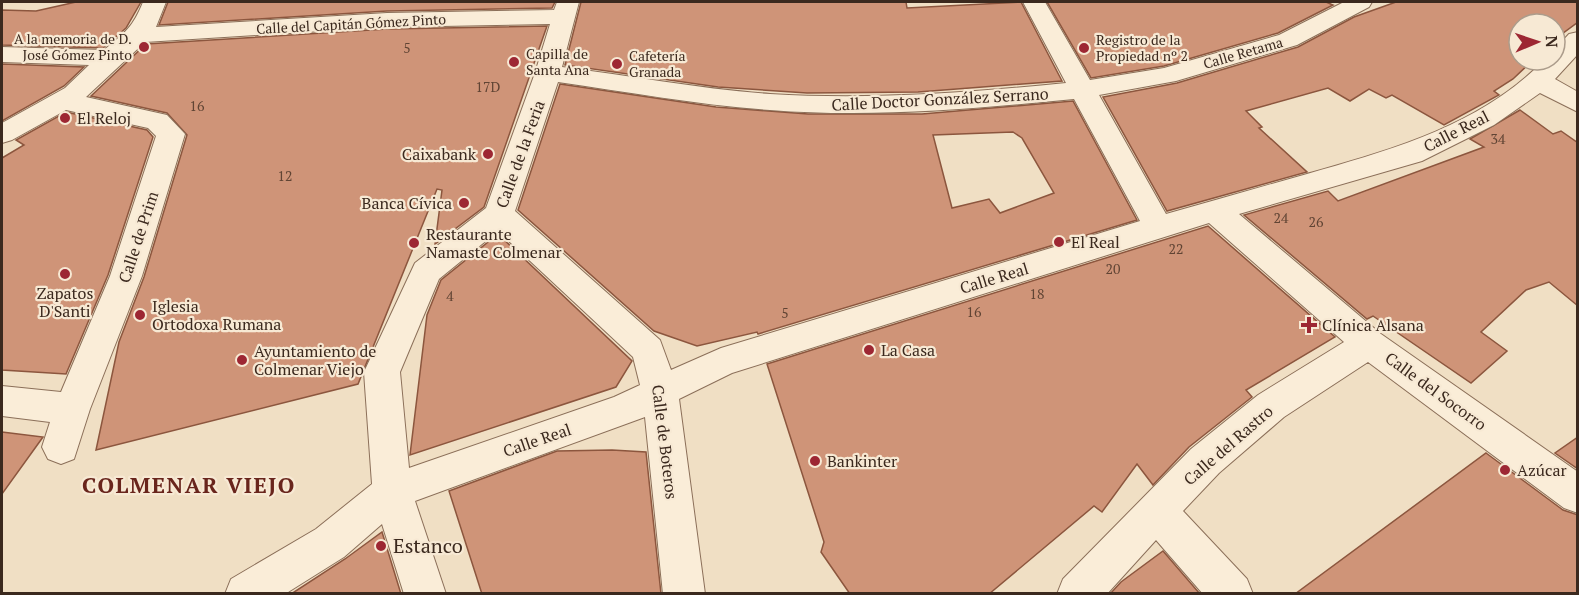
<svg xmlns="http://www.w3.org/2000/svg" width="1579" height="595" font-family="'PT Serif',serif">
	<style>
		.building { fill: #cf9478; stroke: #8c563e; stroke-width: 1.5; fill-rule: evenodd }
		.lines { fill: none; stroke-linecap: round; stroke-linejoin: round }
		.minor-casing { stroke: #8b6f59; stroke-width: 2 }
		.minor { fill: #faedd8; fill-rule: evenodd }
		.poi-dot { fill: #9d2733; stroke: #f7e9d4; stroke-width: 2 }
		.labels { text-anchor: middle; stroke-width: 4.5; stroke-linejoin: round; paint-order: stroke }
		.far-street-label { font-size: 14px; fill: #3b291e; stroke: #f7e9d4 }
		.far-poi-label { font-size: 14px; fill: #3b291e; stroke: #f7e9d4; text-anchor: start }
		.number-label { font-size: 14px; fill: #604434 }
		.street-label { font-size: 16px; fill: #3b291e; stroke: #f7e9d4 }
		.poi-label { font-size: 16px; fill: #3b291e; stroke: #f7e9d4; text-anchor: start }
		.near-poi-label { font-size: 20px; fill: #3b291e; stroke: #f7e9d4; text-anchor: start }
		.district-label { font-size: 22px; font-weight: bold; letter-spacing: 1.5px; fill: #69251c; stroke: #f7e9d4 }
	</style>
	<rect width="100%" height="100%" fill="#f0dfc4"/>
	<g class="building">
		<path d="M76 2H141L126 28 103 48 2 45V10L36 11Z"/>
		<path d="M168 2H555L552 8 387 11 159 25Z"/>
		<path d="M581 2H906L907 8 1021 2 1062 81 918 92 807 93 718 87 565 65Z"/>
		<path d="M1047 2H1326L1333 5 1278 33 1164 66 1091 78Z"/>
		<path d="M1396 2H1578V22L1555 39V24H1519V60H1533L1513 79 1494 91 1499 95 1444 125 1392 95 1386 98 1369 89 1350 101 1328 88 1246 111 1262 127 1259 128 1307 172 1167 211 1103 97 1177 83 1298 47 1354 17Z"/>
		<path d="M547 26 484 207 435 244 442 190 437 189 358 384 96 450 119 342 144 277 187 135 167 113 91 96 146 44 387 29Z"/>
		<path d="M2 64 84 67 64 86 2 121Z"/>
		<path d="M560 84 716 107 808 114H922L1073 101 1137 220 758 334 757 332 697 346 654 331 518 210ZM1013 132 1022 138 1054 193 1000 213 989 199 952 208 933 135Z"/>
		<path d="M1520 110 1553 134 1561 131 1578 143V306L1549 282 1526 290 1481 332 1507 351 1471 383 1373 316 1367 319 1244 215 1328 191 1338 201 1484 147 1470 139Z"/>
		<path d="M66 112 147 130 153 137 108 275 66 374 2 370V158L24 145 16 140Z"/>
		<path d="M1208 226 1335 337 1246 390 1252 397 1189 447 1153 485 1137 464 1102 512 1094 506 989 594H850L821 552 824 542 767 364Z"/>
		<path d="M498 234 632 361 616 387 410 455 427 315 441 280Z"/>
		<path d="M2 432 43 437 2 494Z"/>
		<path d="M1578 437V469L1555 453Z"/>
		<path d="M612 450 646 452 661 594H482L449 491 557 451Z"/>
		<path d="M1486 453 1563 510 1578 515V594H1295Z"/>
		<path d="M382 532 401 594H291L345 559Z"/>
		<path d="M1163 551 1200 594H1110L1121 582Z"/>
	</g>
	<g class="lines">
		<defs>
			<path id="minor" d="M143 2H166L156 27 387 13 554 10 557 2H579L562 67C631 76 701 89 770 94 868 100 968 93 1066 83L1023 2H1045L1090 80 1164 68 1279 35 1344 2H1372L1369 7 1297 45 1176 81 1099 95 1166 214C1213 201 1260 187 1307 174 1391 150 1482 125 1544 60H1555V49L1569 34 1578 32V54L1555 79 1578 92V112L1540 93 1494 125 1422 161 1239 214 1381 334 1578 472V513L1564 508 1368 362 1284 417 1219 473 1183 511 1247 579 1253 594H1203L1156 540 1107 594H1057L1063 579 1191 449 1258 395 1344 342 1209 223 732 373 679 399 705 594H663L645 417 415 501 446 594H404L382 524 344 557 285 594H225L231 579 316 529 372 484 364 372 415 263 486 208 535 73 550 24 387 27 145 42 86 97 167 115 185 134 142 276 90 409 74 459 61 464 48 459 42 447 50 422 2 416V386L61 392 110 276 156 136 148 128 66 110 12 140 2 143V123L65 88 89 65 2 62V47L104 50C125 33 133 27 143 2ZM558 82C628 92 699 105 770 110 871 118 974 109 1074 99L1140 221 721 348 671 370 660 340 515 211ZM498 231 633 357 640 385 614 397 409 468 400 372 439 279Z"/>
		</defs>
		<use href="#minor" class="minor-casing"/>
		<use href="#minor" class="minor"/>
	</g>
	<g class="poi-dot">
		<circle cx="144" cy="47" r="6"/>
		<circle cx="1084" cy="48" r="6"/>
		<circle cx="514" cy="62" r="6"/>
		<circle cx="617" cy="64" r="6"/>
		<circle cx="65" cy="118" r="6"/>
		<circle cx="488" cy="154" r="6"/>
		<circle cx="464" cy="203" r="6"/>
		<circle cx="1059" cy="242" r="6"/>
		<circle cx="414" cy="243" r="6"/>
		<circle cx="65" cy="274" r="6"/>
		<circle cx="140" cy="315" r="6"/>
		<path d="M1306 316h6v6h6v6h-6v6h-6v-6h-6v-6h6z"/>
		<circle cx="869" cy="350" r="6"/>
		<circle cx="242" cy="360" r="6"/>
		<circle cx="815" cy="461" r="6"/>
		<circle cx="1505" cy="470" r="6"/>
		<circle cx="381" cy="546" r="6"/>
	</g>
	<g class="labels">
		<g class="far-street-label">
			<text transform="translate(351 24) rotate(-3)" y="5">Calle del Capitán Gómez Pinto</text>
			<text transform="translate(1243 53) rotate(-16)" y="5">Calle Retama</text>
		</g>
		<g class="far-poi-label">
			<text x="132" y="44" text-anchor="end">A la memoria de D.<tspan x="132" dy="16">José Gómez Pinto</tspan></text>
			<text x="1096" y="45">Registro de la<tspan x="1096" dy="16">Propiedad nº 2</tspan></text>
			<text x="526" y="59">Capilla de<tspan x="526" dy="16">Santa Ana</tspan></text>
			<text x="629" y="61">Cafetería<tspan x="629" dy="16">Granada</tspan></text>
		</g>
		<g class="number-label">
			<text x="407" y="53">5</text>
			<text x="488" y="92">17D</text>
			<text x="197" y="111">16</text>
			<text x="1498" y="144">34</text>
			<text x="285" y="181">12</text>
			<text x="1281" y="223">24</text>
			<text x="1316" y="227">26</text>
			<text x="1176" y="254">22</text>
			<text x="1113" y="274">20</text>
			<text x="1037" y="299">18</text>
			<text x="450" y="301">4</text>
			<text x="974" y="317">16</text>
			<text x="785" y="318">5</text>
		</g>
		<g class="street-label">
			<text transform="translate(940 99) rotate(-3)" y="6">Calle Doctor González Serrano</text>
			<text transform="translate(1456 131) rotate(-27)" y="6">Calle Real</text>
			<text transform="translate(520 154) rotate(-70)" y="6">Calle de la Feria</text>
			<text transform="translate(138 237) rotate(-72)" y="6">Calle de Prim</text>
			<text transform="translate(994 278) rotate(-17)" y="6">Calle Real</text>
			<text transform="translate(1436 391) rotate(36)" y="6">Calle del Socorro</text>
			<text transform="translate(537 440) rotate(-19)" y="6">Calle Real</text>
			<text transform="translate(665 442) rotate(83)" y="6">Calle de Boteros</text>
			<text transform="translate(1228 445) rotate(-41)" y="6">Calle del Rastro</text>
		</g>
		<g class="poi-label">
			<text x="77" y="124">El Reloj</text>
			<text x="476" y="160" text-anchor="end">Caixabank</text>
			<text x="452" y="209" text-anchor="end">Banca Cívica</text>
			<text x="426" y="240">Restaurante<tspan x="426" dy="18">Namaste Colmenar</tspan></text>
			<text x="1071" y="248">El Real</text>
			<text x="65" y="299" text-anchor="middle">Zapatos<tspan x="65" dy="18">D'Santi</tspan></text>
			<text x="152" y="312">Iglesia<tspan x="152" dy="18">Ortodoxa Rumana</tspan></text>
			<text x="1322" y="331">Clínica Alsana</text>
			<text x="881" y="356">La Casa</text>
			<text x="254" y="357">Ayuntamiento de<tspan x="254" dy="18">Colmenar Viejo</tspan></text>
			<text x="827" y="467">Bankinter</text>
			<text x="1517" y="476">Azúcar</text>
		</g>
		<g class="near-poi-label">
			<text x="393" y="553">Estanco</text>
		</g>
		<g class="district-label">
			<text x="189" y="493">COLMENAR VIEJO</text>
		</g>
	</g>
	<rect width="1579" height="595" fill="none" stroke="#3b291e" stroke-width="6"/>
	<g transform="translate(1537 42) rotate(88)"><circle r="28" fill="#f7e9d4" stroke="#ac9c8b" stroke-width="1.5"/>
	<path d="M0-4.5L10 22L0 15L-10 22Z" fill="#9d2733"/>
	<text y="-9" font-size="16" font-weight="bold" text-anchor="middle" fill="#3b291e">N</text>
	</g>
</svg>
